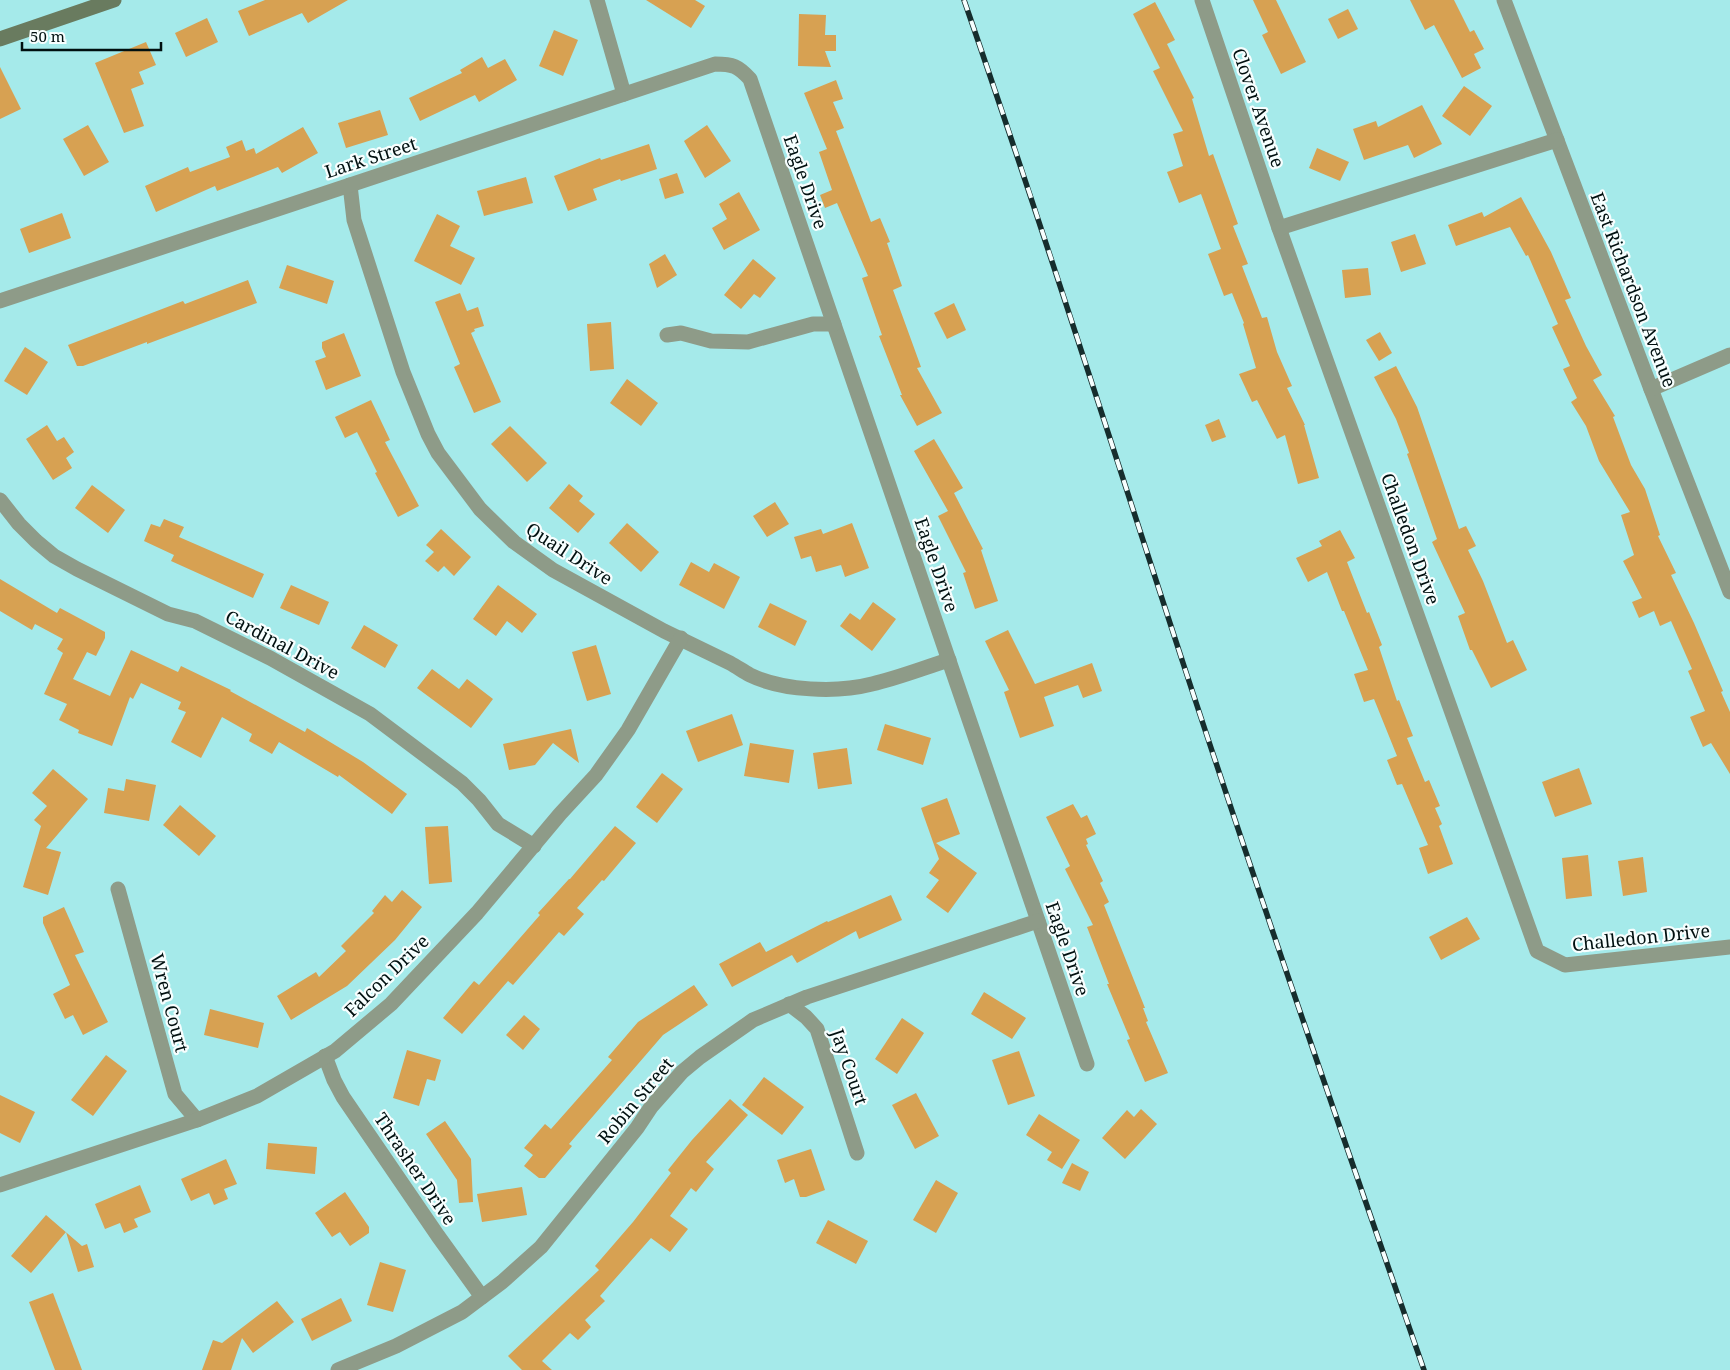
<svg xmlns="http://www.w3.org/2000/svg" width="1730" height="1370" font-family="'Noto Serif',serif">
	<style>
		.building { fill: #d7a152 }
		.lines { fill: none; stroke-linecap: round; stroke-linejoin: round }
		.street { stroke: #8e9b88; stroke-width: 15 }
		.secondary { stroke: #697b5f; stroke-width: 15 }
		.rail-casing { stroke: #162d2d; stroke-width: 5.5 }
		.rail { stroke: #f7fefe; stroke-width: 4; stroke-dasharray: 11; stroke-linecap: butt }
		.labels { text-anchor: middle; stroke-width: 4.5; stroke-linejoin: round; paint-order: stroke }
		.street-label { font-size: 18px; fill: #001010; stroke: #f7fefe }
	</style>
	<rect width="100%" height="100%" fill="#a5eaea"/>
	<g class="building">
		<path d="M265 0H348L308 23 302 13 249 36 238 11Z"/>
		<path d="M646 0H695L705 6 691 28Z"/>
		<path d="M1253 0H1276L1306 62 1281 74 1262 35 1268 32Z"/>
		<path d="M1410 0H1454L1470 32 1474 30 1484 49 1474 54 1481 68 1462 78 1434 25 1425 30Z"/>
		<path d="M1155 2 1175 40 1167 44 1194 98 1192 99 1209 156 1213 154 1238 224 1233 226 1248 264 1242 266 1262 318 1267 317 1277 352 1292 386 1287 388 1305 425H1304L1319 478 1298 484 1285 435 1277 439 1257 400 1252 402 1239 374 1256 368 1243 324 1244 323 1232 293 1224 296 1208 254 1221 249 1201 194 1179 203 1167 172 1183 166 1173 134 1183 131 1153 71 1160 68 1133 14Z"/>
		<path d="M1348 9 1358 29 1338 39 1328 19Z"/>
		<path d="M799 14 826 15 825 35H836V51H825L831 67 798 66Z"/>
		<path d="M207 18 218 42 186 57 175 33Z"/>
		<path d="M554 30 578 40 563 76 539 66Z"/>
		<path d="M146 42 156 65 139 72 144 84 131 89 144 126 124 133 95 63Z"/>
		<path d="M482 57 488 68 505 59 517 80 479 102 475 95 420 121 409 98 462 73 460 70Z"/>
		<path d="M0 67 21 109 0 119Z"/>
		<path d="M836 80 843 99 833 102 844 128 836 131 871 222 880 218 890 242 887 243 902 286 893 290 921 367 917 368 942 413 917 426 900 395H902L879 336 882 335 862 278 868 276 837 203 825 208 820 195 832 190 819 152 827 149 804 93Z"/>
		<path d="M1464 86 1492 106 1470 136 1442 116Z"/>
		<path d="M1422 105 1442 144 1414 158 1408 145 1364 160 1353 129 1376 121 1378 127Z"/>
		<path d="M380 110 388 135 346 148 338 123Z"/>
		<path d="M88 125 109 162 84 176 63 139Z"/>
		<path d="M707 125 731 161 705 178 684 141Z"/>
		<path d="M303 127 318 153 282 173 278 167 217 191 215 186 156 212 145 186 188 167 190 172 230 157 226 147 242 140 246 151 254 148 256 154Z"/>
		<path d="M649 144 657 169 621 181 620 179 593 189 597 200 568 211 554 176 600 158 601 160Z"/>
		<path d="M1317 148 1349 162 1340 181 1309 168Z"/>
		<path d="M677 173 684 193 665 199 659 179Z"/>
		<path d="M526 177 533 203 484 216 477 191Z"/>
		<path d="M739 192 760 230 724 250 712 228 727 219 719 204Z"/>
		<path d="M1521 197 1551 252 1571 298 1565 300 1586 346 1602 375 1593 380 1615 416 1613 417 1631 465 1645 489 1660 535 1658 536 1676 573 1671 575 1694 623 1723 691 1721 692 1730 712V774L1711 743 1703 747 1690 717 1705 711 1688 671 1692 669 1671 621 1660 626 1654 611 1639 618 1632 602 1642 598 1623 561 1634 555 1621 515 1630 512 1599 461 1586 426 1571 402 1577 398 1563 369 1570 366 1552 327 1558 324 1528 255 1526 256 1510 227 1456 246 1448 225 1482 212 1484 217Z"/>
		<path d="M62 213 71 238 29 253 20 229Z"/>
		<path d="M437 214 460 226 450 246 475 258 461 285 414 261Z"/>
		<path d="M1415 234 1426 264 1401 272 1391 242Z"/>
		<path d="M665 254 677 275 657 288 649 264Z"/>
		<path d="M753 259 776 278 760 298 754 294 741 309 724 295Z"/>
		<path d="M287 265 334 281 327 304 279 288Z"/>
		<path d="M1368 268 1371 295 1345 298 1342 270Z"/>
		<path d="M248 280 257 303 147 344V342L83 366H77L68 345 183 301 185 304Z"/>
		<path d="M460 293 467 311 478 307 484 326 474 329 475 331 471 333 501 402 474 413 454 367 460 364 435 302Z"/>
		<path d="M954 303 966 330 947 339 934 313Z"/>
		<path d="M611 322 614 369 590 371 587 324Z"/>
		<path d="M1380 332 1392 353 1379 361 1366 340Z"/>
		<path d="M344 333 361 376 326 390 315 361 326 357 322 348V342Z"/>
		<path d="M25 347 48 362 27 395 4 381Z"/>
		<path d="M1396 366 1417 407 1459 529 1466 526 1476 546 1468 550 1483 581 1507 643 1513 640 1527 670 1491 688 1472 650H1470L1458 616 1465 613 1432 542 1437 539 1407 454 1409 453 1396 419 1374 377Z"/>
		<path d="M627 379 658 403 641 426 610 403Z"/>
		<path d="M371 400 390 440 385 442 419 506 398 517 375 473 377 472 357 432 345 438 335 417Z"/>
		<path d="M1219 419 1226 437 1212 442 1205 425Z"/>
		<path d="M47 425 57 441 64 437 74 452 66 458 72 468 53 480 26 439Z"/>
		<path d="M510 426 547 463 527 482 491 444Z"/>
		<path d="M934 439 963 488 954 493 983 549 981 550 998 601 975 609 963 573 966 572 938 516 948 511 914 451Z"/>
		<path d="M569 484 583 496 579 501 595 514 578 533 549 508Z"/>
		<path d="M92 485 125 510 108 533 75 508Z"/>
		<path d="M775 502 789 524 767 537 753 516Z"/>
		<path d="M164 519 184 527 179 537 264 574 253 598 171 561 174 555 144 541 151 524 160 527Z"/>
		<path d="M627 523 659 552 641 572 609 543Z"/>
		<path d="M852 523 869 568 845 577 841 565 816 572 811 556 801 559 794 537 821 529 823 534Z"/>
		<path d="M441 529 471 557 454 576 444 566 438 572 425 561 434 552 426 545Z"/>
		<path d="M1340 530 1355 558 1347 562 1367 613 1369 612 1382 645 1379 647 1397 701 1399 700 1413 736 1407 738 1425 782 1429 780 1440 806 1435 808 1442 824 1439 826 1453 864 1428 874 1419 848 1428 845 1402 784 1397 785 1387 760 1397 756 1374 699 1364 702 1354 674 1368 670 1344 611H1342L1327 572 1308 582 1296 558 1322 546 1319 541Z"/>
		<path d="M691 562 709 572 714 563 740 577 724 609 679 585Z"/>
		<path d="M0 579 57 613 60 608 105 632V638L96 656 87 652 73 679 110 696 131 650 178 672 181 666 231 690 230 691 305 732 307 728 363 762 407 794 392 814 339 775 338 777 279 742 272 754 249 741 252 734 222 717 201 758 171 742 186 712 178 709 181 702 141 683 133 699 130 697 112 746 78 733 79 730 59 720 67 704 44 694 63 653 57 649 63 639 35 624 32 630 0 611Z"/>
		<path d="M291 585 329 602 319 625 280 608Z"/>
		<path d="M498 585 537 614 522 633 507 621 496 636 473 619Z"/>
		<path d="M873 602 896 619 872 651 840 626 850 613 860 620Z"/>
		<path d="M770 603 807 621 795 646 758 627Z"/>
		<path d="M364 625 398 645 385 668 351 648Z"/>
		<path d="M1008 630 1035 684 1092 663 1102 691 1083 698 1078 685 1044 697 1054 726 1020 738 1004 692 1009 690 985 641Z"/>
		<path d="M596 645 611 694 587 701 572 652Z"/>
		<path d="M432 669 459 689 467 679 493 699 471 728 417 688Z"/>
		<path d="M732 714 743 745 698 762 686 731Z"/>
		<path d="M885 724 931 738 923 765 877 750Z"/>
		<path d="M571 729 579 763 553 743 535 765 509 770 503 744Z"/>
		<path d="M750 743 794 750 789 783 744 776Z"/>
		<path d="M847 748 852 784 818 789 813 753Z"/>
		<path d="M1579 768 1592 804 1555 817 1542 782Z"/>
		<path d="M53 769 88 799 46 848 61 852 48 895 23 887 41 826 34 820 47 806 32 793Z"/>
		<path d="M662 773 683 789 657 823 636 807Z"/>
		<path d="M126 779 156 785 149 821 104 813 108 788 124 791Z"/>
		<path d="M947 798 960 834 936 843 977 873 948 913 926 897 939 880 929 873 939 859 921 808Z"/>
		<path d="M1073 804 1081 818 1087 815 1096 834 1086 839 1088 844 1086 845 1103 881 1100 883 1109 902 1104 905 1145 1008H1143L1148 1021 1146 1022 1168 1073 1145 1082 1127 1040 1130 1039 1107 984H1109L1087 927 1093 925 1065 869 1070 866 1046 817Z"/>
		<path d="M180 805 216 836 199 856 163 825Z"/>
		<path d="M448 826 452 882 429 884 425 827Z"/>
		<path d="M615 826 636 843 604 881 602 880 577 908 584 914 564 936 559 932 513 985 508 981 462 1034 443 1018 474 981 479 985 540 915 538 913 569 879H570Z"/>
		<path d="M1588 855 1592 896 1566 899 1562 858Z"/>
		<path d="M1643 857 1647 892 1623 896 1618 861Z"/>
		<path d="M402 890 422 907 395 940 347 986 291 1020 277 996 316 972 319 977 346 951 341 946 374 913 372 911 385 895 392 902Z"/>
		<path d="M891 895 902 920 859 939 856 931 797 963 792 955 732 987 719 964 760 942 766 952 827 921 828 922Z"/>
		<path d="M64 907 84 952 75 955 108 1022 83 1035 73 1015 65 1019 53 994 70 985 43 923V917Z"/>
		<path d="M1467 917 1480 939 1441 960 1429 937Z"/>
		<path d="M694 985 708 1005 663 1035 569 1144 572 1146 545 1178H539L524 1166 533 1155 524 1148 545 1124 551 1129 612 1060 608 1057 638 1022Z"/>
		<path d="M984 992 1026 1018 1012 1039 971 1014Z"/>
		<path d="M210 1009 264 1023 258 1048 204 1035Z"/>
		<path d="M524 1015 540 1029 523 1050 506 1035Z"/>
		<path d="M902 1018 924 1033 897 1074 875 1059Z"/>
		<path d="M407 1050 441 1060 435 1081 427 1079 419 1106 393 1098Z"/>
		<path d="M1019 1051 1035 1096 1008 1105 992 1060Z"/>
		<path d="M106 1055 127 1071 93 1116 71 1100Z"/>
		<path d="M764 1077 804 1107 782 1135 742 1105Z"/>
		<path d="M916 1093 939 1136 915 1149 892 1105Z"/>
		<path d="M0 1095 35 1112 20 1143 0 1133Z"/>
		<path d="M730 1099 748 1115 706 1162 714 1169 696 1192 691 1188 670 1216 688 1229 670 1252 651 1238 600 1296 605 1301 585 1320 591 1327 578 1340 570 1333 542 1361 552 1370H522L508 1356 599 1270 595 1266 633 1222 671 1173 668 1170 692 1140Z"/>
		<path d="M1141 1109 1157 1124 1125 1159 1102 1138 1127 1110 1134 1117Z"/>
		<path d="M1039 1114 1080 1140 1062 1169 1047 1160 1052 1152 1026 1135Z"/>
		<path d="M445 1121 471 1159 473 1202 459 1203 457 1180 426 1134Z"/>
		<path d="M268 1143 317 1147 315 1174 266 1169Z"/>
		<path d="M811 1149 825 1190 806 1197H800L794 1179 785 1183 777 1160Z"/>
		<path d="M226 1159 237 1184 224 1189 228 1199 214 1205 209 1193 191 1201 181 1179Z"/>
		<path d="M1072 1163 1089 1172 1080 1191 1062 1183Z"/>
		<path d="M936 1180 958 1193 936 1233 913 1220Z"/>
		<path d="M140 1185 151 1212 134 1219 138 1227 124 1233 120 1223 105 1229 95 1204Z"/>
		<path d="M522 1187 527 1215 482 1222 477 1194Z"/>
		<path d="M345 1192 369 1227V1233L350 1246 340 1232 332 1237 315 1213Z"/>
		<path d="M46 1215 82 1246 87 1244 94 1267 78 1272 66 1232 31 1273 11 1256Z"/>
		<path d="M828 1220 868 1241 856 1264 816 1243Z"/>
		<path d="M380 1262 406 1270 393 1312 367 1305Z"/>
		<path d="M53 1293 82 1370H55L29 1302Z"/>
		<path d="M341 1298 352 1321 312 1341 301 1319Z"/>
		<path d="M277 1301 294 1322 253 1353 242 1338 231 1370H202L213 1340 222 1343Z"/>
	</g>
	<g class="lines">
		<g class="street">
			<path d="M597 0 624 94"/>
			<path d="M1202 0 1279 228 1537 951 1565 965 1730 947"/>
			<path d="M1504 0 1651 389 1730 592"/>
			<path d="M350 185 354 220 403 372 428 434 438 453 480 509 514 542 553 570 664 631 730 663C737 667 743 671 750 675 783 691 837 693 872 684 898 678 923 668 949 660"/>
			<path d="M1279 228 1557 140"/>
			<path d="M0 301 715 64C733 64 738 66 750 79L1087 1064"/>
			<path d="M667 335 681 333 711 341 748 342 813 324H834"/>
			<path d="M1651 389 1730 355"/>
			<path d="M0 500 19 524 36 541 54 556 77 569 168 614 195 621 270 658 370 714 462 783 479 800 498 824 534 846"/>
			<path d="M118 889 175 1094 197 1120"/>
			<path d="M789 1004 806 1017 817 1029 857 1153"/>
			<path d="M325 1056 334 1080 343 1097 438 1236 482 1297"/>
			<path d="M0 1185 197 1120 257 1096 335 1051 391 1004 477 913 560 814 596 775 628 730 681 638"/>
			<path d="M338 1370 396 1346 462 1312 502 1282 541 1247 637 1128 651 1107 682 1072 700 1057 753 1020 807 997 1038 921"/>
		</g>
		<path class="secondary" d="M0 39 114 0"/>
		<defs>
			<path id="rail" d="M964 0C1041 222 1112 446 1185 669 1262 904 1343 1137 1424 1370"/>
		</defs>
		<use href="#rail" class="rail-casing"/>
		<use href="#rail" class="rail"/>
	</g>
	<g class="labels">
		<g class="street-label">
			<text transform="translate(1258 108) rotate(71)" y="6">Clover Avenue</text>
			<text transform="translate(371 158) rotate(-18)" y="6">Lark Street</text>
			<text transform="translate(805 182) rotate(71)" y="6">Eagle Drive</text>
			<text transform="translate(1633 290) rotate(69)" y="6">East Richardson Avenue</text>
			<text transform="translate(1410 539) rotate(70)" y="6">Challedon Drive</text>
			<text transform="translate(569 554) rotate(33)" y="6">Quail Drive</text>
			<text transform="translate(936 565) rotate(71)" y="6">Eagle Drive</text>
			<text transform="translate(282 645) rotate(28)" y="6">Cardinal Drive</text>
			<text transform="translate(1641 938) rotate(-6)" y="6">Challedon Drive</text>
			<text transform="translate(1067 949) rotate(71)" y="6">Eagle Drive</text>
			<text transform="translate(387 976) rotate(-44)" y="6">Falcon Drive</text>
			<text transform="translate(169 1003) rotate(75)" y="6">Wren Court</text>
			<text transform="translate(849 1067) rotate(71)" y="6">Jay Court</text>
			<text transform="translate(636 1101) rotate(-50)" y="6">Robin Street</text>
			<text transform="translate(415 1169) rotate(56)" y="6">Thrasher Drive</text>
		</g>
	</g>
	<path d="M22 42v8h139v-8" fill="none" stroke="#001010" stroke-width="2.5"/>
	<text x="30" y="42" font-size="15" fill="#001010" stroke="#f7fefe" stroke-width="4" paint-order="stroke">50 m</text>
</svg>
